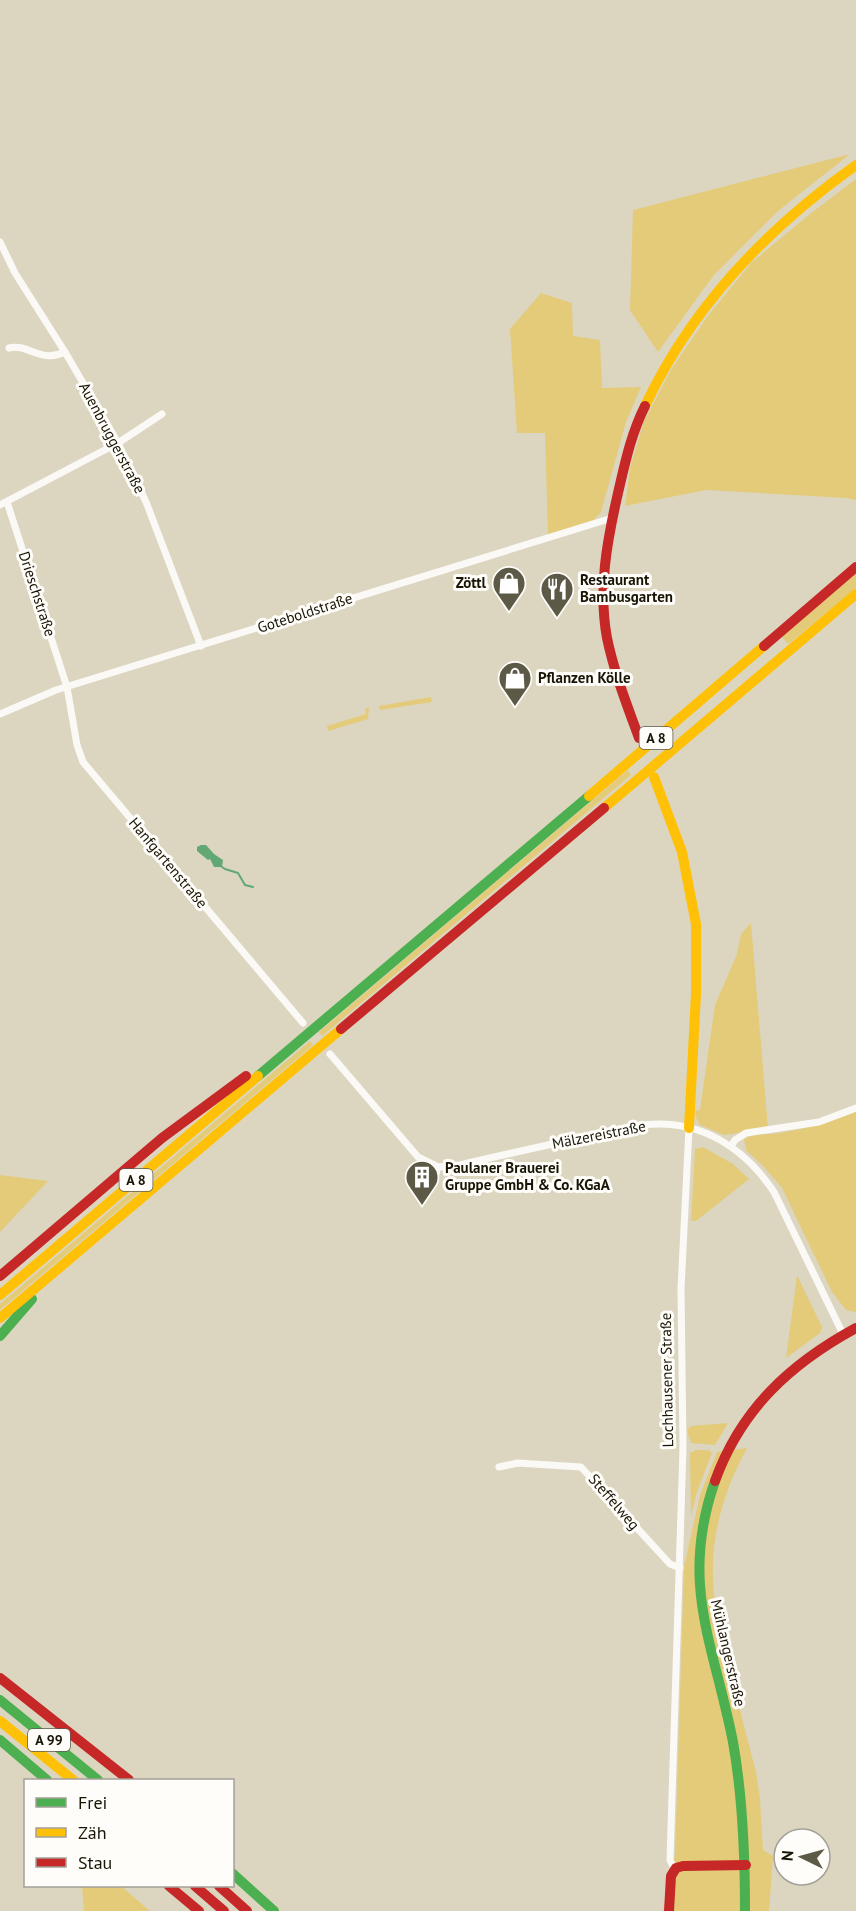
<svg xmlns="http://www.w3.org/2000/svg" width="856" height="1911" font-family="'PT Sans',sans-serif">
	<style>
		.green { fill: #e3cb7a }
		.water { fill: #62a875 }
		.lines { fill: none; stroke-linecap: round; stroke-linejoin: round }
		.stream { stroke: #62a875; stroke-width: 2 }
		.street { stroke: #faf9f6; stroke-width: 7 }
		.fast { stroke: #4caf50; stroke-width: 10 }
		.slow { stroke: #ffc107; stroke-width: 10 }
		.jam { stroke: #c62828; stroke-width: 10 }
		.labels { text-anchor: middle; stroke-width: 6; stroke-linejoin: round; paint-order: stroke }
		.shield { fill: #fefdf9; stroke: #5e5b4f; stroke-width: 1.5 }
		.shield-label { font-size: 14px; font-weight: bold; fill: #191506 }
		.street-label { font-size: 15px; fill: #191506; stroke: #fefdf9 }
		.poi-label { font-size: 15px; font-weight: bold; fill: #191506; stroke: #fefdf9; text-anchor: start }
	</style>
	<rect width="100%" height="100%" fill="#dcd6c0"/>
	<g class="green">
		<path d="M850 154 778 211 714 275 658 352 630 310 633 210Z"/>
		<path d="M856 179V500L846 498 706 490 625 506 630 468 644 421 672 368 707 317 751 263 810 214Z"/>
		<path d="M541 293 572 303 573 336 600 340 602 388 641 387 626 422 601 512 594 520 548 535 545 433H517L510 329Z"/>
		<path d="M856 573V588L788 644 781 636Z"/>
		<path d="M431 697 432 702 380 710 379 706Z"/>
		<path d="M369 707 368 719 328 731 327 726 366 714 365 709Z"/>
		<path d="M628 770 631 775 322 1036 319 1032Z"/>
		<path d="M751 923 768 1129 724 1135 700 1125 697 1120 695 1111 700 1110 715 1005 737 954 741 934Z"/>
		<path d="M310 1041 313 1045 0 1310V1304Z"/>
		<path d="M856 1111V1312H855L846 1310 832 1292 782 1188 764 1167 746 1150 744 1139C755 1133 767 1135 780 1133 807 1128 831 1123 856 1111Z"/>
		<path d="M703 1147 733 1164 749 1179 696 1221H691L695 1149Z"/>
		<path d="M0 1175 48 1181 0 1232Z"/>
		<path d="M797 1275 822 1327 820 1333 786 1358Z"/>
		<path d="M728 1423 715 1445 691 1443 687 1430 691 1426Z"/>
		<path d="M747 1448C725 1489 711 1532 713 1579 714 1610 722 1640 730 1669 738 1703 747 1738 756 1772L760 1799 763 1850 773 1856 769 1911H663L675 1855 684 1567 700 1495 717 1452Z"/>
		<path d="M696 1450H708L712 1453 697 1492 691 1516 690 1453Z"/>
		<path d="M82 1886H121L150 1911H84Z"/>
	</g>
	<path class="water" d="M201 845H206L214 854 223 860 222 867H214L210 859 208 860 197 851V847Z"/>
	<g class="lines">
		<path class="stream" d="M222 867 225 869 238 873 245 885 253 887"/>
		<g class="street">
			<path d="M0 242 15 273 65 352 118 443 146 502 201 646"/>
			<path d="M9 348C28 343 40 364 65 352"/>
			<path d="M7 502 67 687 77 745 83 762 303 1023"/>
			<path d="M0 505 118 443 162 414"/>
			<path d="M0 714 56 690 612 518"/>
			<path d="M330 1054 418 1157 438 1167 460 1165C497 1156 534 1148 571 1140 595 1135 619 1128 643 1125 699 1118 744 1147 774 1192L843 1334"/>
			<path d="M731 1146 735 1140 746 1133 819 1122 856 1108"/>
			<path d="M434 1181 438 1167"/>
			<path d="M499 1467 518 1463 581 1467 670 1564 680 1568"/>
			<path d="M675 1870 670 1860 683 1448 681 1289 689 1128"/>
		</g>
		<g class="fast">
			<path d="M258 1076 589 796"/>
			<path d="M0 1336 32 1299"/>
			<path d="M715 1481C679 1584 714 1644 733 1742 743 1798 745 1854 745 1911"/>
			<path d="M0 1700 98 1780"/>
			<path d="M0 1740 47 1780"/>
			<path d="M232 1873 274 1911"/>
		</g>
		<g class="slow">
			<path d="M645 406C692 306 766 229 856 165"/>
			<path d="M654 777 682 852 696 924V994L689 1128"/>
			<path d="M589 796 764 646"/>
			<path d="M604 808 856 594"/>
			<path d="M0 1295 258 1076"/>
			<path d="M0 1318 341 1029"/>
			<path d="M0 1721 73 1780"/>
		</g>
		<g class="jam">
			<path d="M764 646 856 567"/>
			<path d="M639 738C627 705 614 672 607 638 598 589 607 541 618 493 625 463 631 434 645 406"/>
			<path d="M341 1029 604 808"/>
			<path d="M0 1276 162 1138 246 1076"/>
			<path d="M715 1481C741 1409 790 1364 856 1328"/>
			<path d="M0 1678 129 1780"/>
			<path d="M169 1886 199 1911"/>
			<path d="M195 1886 224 1911"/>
			<path d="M219 1886 247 1911"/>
			<path d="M669 1911 671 1876 676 1868 683 1866 746 1865"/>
		</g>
	</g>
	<defs>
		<symbol id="shop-pin" viewBox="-11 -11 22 30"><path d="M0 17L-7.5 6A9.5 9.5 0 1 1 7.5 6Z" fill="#5d5947" stroke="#fefdf9"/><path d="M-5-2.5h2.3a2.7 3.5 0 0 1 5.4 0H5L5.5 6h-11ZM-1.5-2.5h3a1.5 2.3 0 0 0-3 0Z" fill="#fff"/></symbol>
		<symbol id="restaurant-pin" viewBox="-11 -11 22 30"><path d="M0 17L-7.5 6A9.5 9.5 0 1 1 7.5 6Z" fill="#5d5947" stroke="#fefdf9"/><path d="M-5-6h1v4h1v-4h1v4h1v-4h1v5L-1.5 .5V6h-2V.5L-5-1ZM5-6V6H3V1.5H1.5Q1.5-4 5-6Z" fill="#fff"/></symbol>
		<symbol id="building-pin" viewBox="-11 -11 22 30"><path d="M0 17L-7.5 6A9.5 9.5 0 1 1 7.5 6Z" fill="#5d5947" stroke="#fefdf9"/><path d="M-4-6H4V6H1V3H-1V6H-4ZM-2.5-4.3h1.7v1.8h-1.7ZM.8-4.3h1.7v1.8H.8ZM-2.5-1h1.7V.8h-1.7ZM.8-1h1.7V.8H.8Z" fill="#fff"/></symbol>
	</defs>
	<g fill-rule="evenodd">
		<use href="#shop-pin" x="490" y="564" width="38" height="52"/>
		<use href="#restaurant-pin" x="538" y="570" width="38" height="52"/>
		<use href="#shop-pin" x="496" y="659" width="38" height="52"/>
		<use href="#building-pin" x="403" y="1158" width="38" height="52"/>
	</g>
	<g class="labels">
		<g class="shield">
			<rect x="639.5" y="727" width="33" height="22" rx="4.5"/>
			<rect x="119.5" y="1169" width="33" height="22" rx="4.5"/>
			<rect x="28" y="1729" width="42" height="22" rx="4.5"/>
		</g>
		<g class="shield-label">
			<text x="656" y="743">A 8</text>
			<text x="136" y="1185">A 8</text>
			<text x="49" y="1745">A 99</text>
		</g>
		<g class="street-label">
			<text transform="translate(112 438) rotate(62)" y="5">Auenbruggerstraße</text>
			<text transform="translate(37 594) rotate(72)" y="5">Drieschstraße</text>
			<text transform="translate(305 613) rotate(-18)" y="5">Goteboldstraße</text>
			<text transform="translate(168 863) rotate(50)" y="5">Hanfgartenstraße</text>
			<text transform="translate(599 1135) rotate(-11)" y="5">Mälzereistraße</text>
			<text transform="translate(667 1380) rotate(-91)" y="5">Lochhausener Straße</text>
			<text transform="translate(614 1502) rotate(49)" y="5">Steffelweg</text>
			<text transform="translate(728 1653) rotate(77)" y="5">Mühlangerstraße</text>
		</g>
		<g class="poi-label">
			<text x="580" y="585">Restaurant<tspan x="580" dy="17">Bambusgarten</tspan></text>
			<text x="486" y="588" text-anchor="end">Zöttl</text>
			<text x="538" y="683">Pflanzen Kölle</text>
			<text x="445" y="1173">Paulaner Brauerei<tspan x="445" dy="17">Gruppe GmbH &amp; Co. KGaA</tspan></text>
		</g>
	</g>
	<rect x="24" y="1779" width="210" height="108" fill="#fefdf9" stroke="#a2a098" stroke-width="1.5"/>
	<rect x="36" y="1798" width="30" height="9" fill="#4caf50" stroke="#a2a098" stroke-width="1.5"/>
	<text x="78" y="1809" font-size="18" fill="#191506">Frei</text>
	<rect x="36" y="1828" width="30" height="9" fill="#ffc107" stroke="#a2a098" stroke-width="1.5"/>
	<text x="78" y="1839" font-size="18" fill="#191506">Zäh</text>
	<rect x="36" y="1858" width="30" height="9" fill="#c62828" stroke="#a2a098" stroke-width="1.5"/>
	<text x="78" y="1869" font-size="18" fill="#191506">Stau</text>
	<g transform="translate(802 1857) rotate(275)"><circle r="28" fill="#fefdf9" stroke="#a2a098" stroke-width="1.5"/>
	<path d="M0-4.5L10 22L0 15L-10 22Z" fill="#5d5947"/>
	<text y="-9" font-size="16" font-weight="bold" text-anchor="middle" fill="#191506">N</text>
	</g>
</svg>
